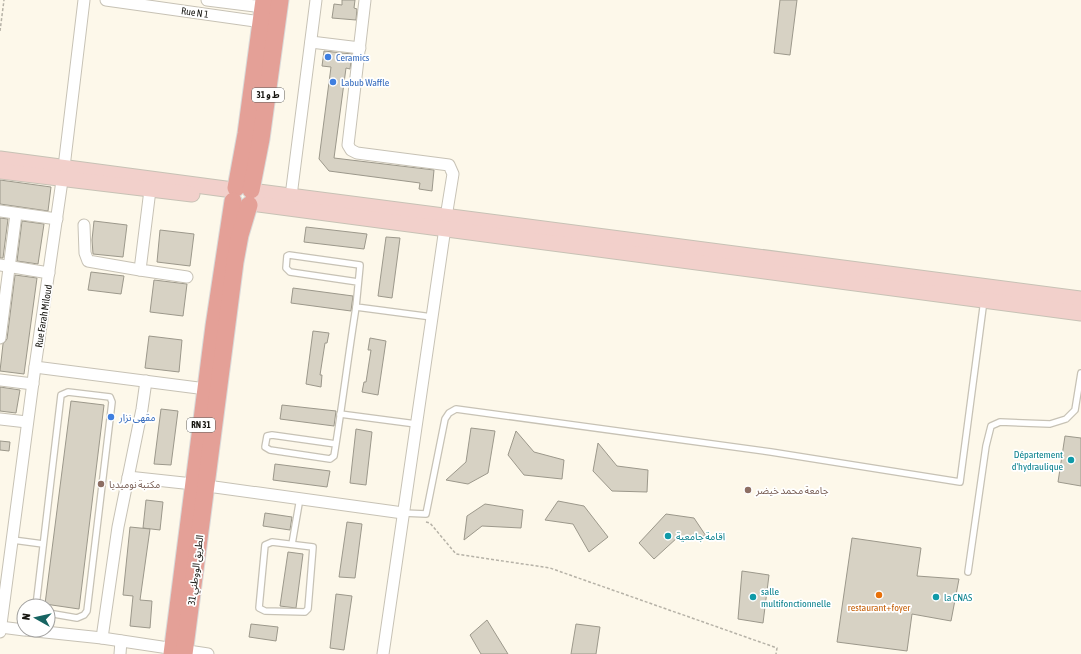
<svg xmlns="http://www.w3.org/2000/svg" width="1081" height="654" font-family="'Asap Condensed','Noto Sans Arabic',sans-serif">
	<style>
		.building { fill: #d7d2c4; stroke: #9c988b }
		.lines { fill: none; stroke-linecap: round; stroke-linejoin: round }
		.service-casing { stroke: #c7c2b5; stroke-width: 8 }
		.minor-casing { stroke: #c7c2b5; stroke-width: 13 }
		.secondary-casing { stroke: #c7c2b5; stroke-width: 17 }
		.primary-casing { stroke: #dadad9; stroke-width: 19 }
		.path { stroke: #b6b2a7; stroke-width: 1.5; stroke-dasharray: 3 2; stroke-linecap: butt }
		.service { stroke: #fff; stroke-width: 5.5 }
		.minor { stroke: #fff; stroke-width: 11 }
		.secondary { stroke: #f2d0cb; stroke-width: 15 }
		.primary { stroke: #e4a097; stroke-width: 17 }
		.shop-dot { fill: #3f7fe0; stroke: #fff; stroke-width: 1.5 }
		.culture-dot { fill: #0f9aa8; stroke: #fff; stroke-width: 1.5 }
		.education-dot { fill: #8d6e63; stroke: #fff; stroke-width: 1.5 }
		.food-dot { fill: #e8710a; stroke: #fff; stroke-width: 1.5 }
		.labels { text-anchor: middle; stroke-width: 3.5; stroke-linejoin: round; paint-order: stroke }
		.shield { fill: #fff; stroke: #5c5b58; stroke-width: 1 }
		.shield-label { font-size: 9px; font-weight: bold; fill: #161510 }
		.street-label { font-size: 10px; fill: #161510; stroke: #fff }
		.shop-label { font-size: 10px; fill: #366cbe; stroke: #fff; text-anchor: start }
		.culture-label { font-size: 10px; fill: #0d838f; stroke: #fff; text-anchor: start }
		.education-label { font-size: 10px; fill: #785e54; stroke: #fff; text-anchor: start }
		.food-label { font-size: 10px; fill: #c56008; stroke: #fff }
	</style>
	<rect width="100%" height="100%" fill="#fdf8ea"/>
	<g class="building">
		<path d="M342 0H355L354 8 357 9 356 20 332 18 334 4 342 5Z"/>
		<path d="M780 0H797L790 55 774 53Z"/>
		<path d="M324 51 352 54 350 69 346 68 334 158 434 170 432 191 419 189 420 183 329 171 319 159 331 67 322 66Z"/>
		<path d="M0 180 51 187 48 211 0 204Z"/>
		<path d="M0 218 8 219 3 258H0Z"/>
		<path d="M22 221 44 224 38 264 17 261Z"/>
		<path d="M94 221 127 225 123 257 93 254 92 240Z"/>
		<path d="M306 227 367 234 364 249 304 242Z"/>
		<path d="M160 230 194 234 190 266 157 262Z"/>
		<path d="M386 237 400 238 392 298 378 296Z"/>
		<path d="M91 272 124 276 121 294 88 290Z"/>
		<path d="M15 275 37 278 24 374 0 371 3 344 7 339Z"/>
		<path d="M154 280 187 284 183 316 150 312Z"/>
		<path d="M293 288 353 296 351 311 291 303Z"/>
		<path d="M313 331 329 333 327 343H325L320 375H322L321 387 306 384Z"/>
		<path d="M149 336 182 340 179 372 145 368Z"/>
		<path d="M370 338 386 341 378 395 362 392 364 382H366L371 350H368Z"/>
		<path d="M0 387 20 390 16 413 0 411Z"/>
		<path d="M71 401 104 405 79 609 45 604Z"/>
		<path d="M282 405 336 411 334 426 280 419Z"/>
		<path d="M161 409 178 411 171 465 154 464Z"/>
		<path d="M471 428 495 431 488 473 468 484 446 480 466 462Z"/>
		<path d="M356 429 372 432 366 485 350 483Z"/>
		<path d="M516 431 534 452 564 460 562 479 524 475 508 455Z"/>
		<path d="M1065 436 1081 438V486L1058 482Z"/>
		<path d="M0 441 10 442 9 451 0 450Z"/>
		<path d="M598 443 617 466 648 470 647 492 612 491 593 471Z"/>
		<path d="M275 464 330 471 327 487 273 480Z"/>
		<path d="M146 500 163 502 160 530 143 528Z"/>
		<path d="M558 501 584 506 608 537 589 552 573 524 545 520Z"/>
		<path d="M485 504 523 510 521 528 482 526 464 540 467 516Z"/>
		<path d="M265 513 292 517 290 530 263 526Z"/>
		<path d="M666 514 694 518 706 536 678 537 654 559 639 543Z"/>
		<path d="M347 522 362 524 355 578 339 577Z"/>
		<path d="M130 527 150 529 140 600 152 601 150 628 130 626 133 596 123 595Z"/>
		<path d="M852 538 921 548 917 576 959 579 951 621 912 614 907 651 837 642Z"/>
		<path d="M288 552 303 554 296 608 280 606Z"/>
		<path d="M742 571 769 575 763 623 738 619Z"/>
		<path d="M336 594 352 596 344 650 330 648Z"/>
		<path d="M487 620 508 654H481L470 635Z"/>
		<path d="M251 624 278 627 276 641 249 637Z"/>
		<path d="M576 624 600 627 596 654H571Z"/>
	</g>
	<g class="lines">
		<defs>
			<g id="service">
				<path d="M358 282 290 272 286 268 287 256 289 255 360 265V266L356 307 432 317"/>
				<path d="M340 414 416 424"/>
				<path d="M336 444 272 435 267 436 265 447 270 450 330 459 334 456C342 407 348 357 356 307"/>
				<path d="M403 513 426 514 445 419 449 413 456 409 771 452 960 482 984 300"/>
				<path d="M13 540 43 544"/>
				<path d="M272 542 313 547 308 609 305 612 265 611 259 608 265 545Z"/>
				<path d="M292 544 300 498"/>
				<path d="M968 572 986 446 991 426 1000 422 1050 424 1066 419 1075 410 1081 373"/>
				<path d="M36 606 61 395 68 392 110 397 112 402 87 611 84 615 77 618 48 613"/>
			</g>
			<g id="minor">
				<path d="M106 0 261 22"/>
				<path d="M207 0 263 7"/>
				<path d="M365 0 348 145 351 150 357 153 449 165 453 174 446 217"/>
				<path d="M311 42 360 48"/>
				<path d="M150 190 140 270 187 277"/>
				<path d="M291 196 316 0"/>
				<path d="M0 211 57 219"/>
				<path d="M84 225 85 253 88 261 140 270"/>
				<path d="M0 265 49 273"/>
				<path d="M0 338 16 214"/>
				<path d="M35 367 206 389"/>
				<path d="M0 380 33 384"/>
				<path d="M0 419 27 422"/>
				<path d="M128 477 193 484 403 513"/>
				<path d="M0 627 24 630"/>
				<path d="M26 630 102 638 208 654"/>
				<path d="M0 632 35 367 64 167 84 0"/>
				<path d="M102 638 118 527 142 409 146 381"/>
				<path d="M120 654 121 641"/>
				<path d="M383 654 445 228"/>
			</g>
			<g id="secondary">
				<path d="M0 159 233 190"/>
				<path d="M0 171 192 194"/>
				<path d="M252 191 1081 299"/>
				<path d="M251 203 1081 313"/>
			</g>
			<g id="primary">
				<path d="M236 188 246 134 264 0"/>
				<path d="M251 190 261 139 280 0"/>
				<path d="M172 654 214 326 233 201"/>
				<path d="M184 654 235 262 240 235 249 205"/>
			</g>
		</defs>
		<use href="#service" class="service-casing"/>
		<use href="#minor" class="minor-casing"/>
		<use href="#secondary" class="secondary-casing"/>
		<use href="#primary" class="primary-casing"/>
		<g class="path">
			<path d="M0 31 4 0"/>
			<path d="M426 522 430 523 456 554 550 568 777 648 776 654"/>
		</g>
		<use href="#service" class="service"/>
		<use href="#minor" class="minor"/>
		<use href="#secondary" class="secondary"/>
		<use href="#primary" class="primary"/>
	</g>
	<g class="shop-dot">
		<circle cx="328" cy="57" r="4"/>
		<circle cx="333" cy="82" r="4"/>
		<circle cx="111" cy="417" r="4"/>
	</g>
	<g class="culture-dot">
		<circle cx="1071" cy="460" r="4"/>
		<circle cx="668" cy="536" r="4"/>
		<circle cx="753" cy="597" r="4"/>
		<circle cx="936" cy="597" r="4"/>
	</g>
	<g class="education-dot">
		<circle cx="101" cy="484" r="4"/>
		<circle cx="748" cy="490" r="4"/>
	</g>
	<circle class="food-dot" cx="879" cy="595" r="4"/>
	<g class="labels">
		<g class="shield">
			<rect x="252" y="88" width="32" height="14" rx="3"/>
			<rect x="187" y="418" width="28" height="14" rx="3"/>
		</g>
		<g class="shield-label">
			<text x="268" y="98">ط و 31</text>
			<text x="201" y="428">RN 31</text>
		</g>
		<g class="street-label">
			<text transform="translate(195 12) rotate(8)" y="4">Rue N 1</text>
			<text transform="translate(43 316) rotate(-81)" y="4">Rue Farah Miloud</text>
			<text transform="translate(195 570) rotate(-83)" y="4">الطريق الووطني 31</text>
		</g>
		<g class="shop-label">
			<text x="336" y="61">Ceramics</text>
			<text x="341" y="86">Labub Waffle</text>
			<text x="119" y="421">مقهى نزار</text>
		</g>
		<g class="culture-label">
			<text x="1063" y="458" text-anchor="end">Département<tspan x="1063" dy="12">d'hydraulique</tspan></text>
			<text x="676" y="540">اقامة جامعية</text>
			<text x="761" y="595">salle<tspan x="761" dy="12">multifonctionnelle</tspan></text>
			<text x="944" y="601">la CNAS</text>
		</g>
		<g class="education-label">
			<text x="109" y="488">مكتبة نوميديا</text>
			<text x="756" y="494">جامعة محمد خيضر</text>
		</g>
		<g class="food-label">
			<text x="879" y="611">restaurant+foyer</text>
		</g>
	</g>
	<g transform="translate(36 618) rotate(278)"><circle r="19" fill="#ffffff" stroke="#a2a19f"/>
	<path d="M0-3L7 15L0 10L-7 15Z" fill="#166462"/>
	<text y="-6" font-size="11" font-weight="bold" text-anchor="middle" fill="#161510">N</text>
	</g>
</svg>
